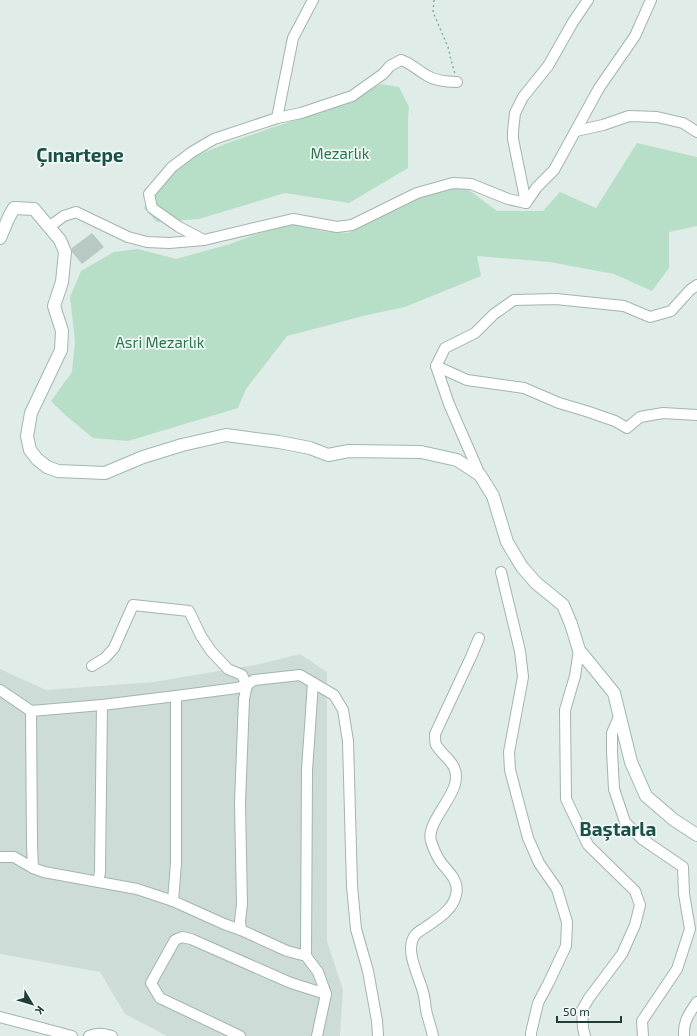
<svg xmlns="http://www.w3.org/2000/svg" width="697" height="1036" font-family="'Exo 2',sans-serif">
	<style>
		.built { fill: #cedcd7 }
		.green { fill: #b7dec6 }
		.building { fill: #b8c9c4 }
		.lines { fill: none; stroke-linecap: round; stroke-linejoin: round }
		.street-casing { stroke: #a3b4b0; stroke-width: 12 }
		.secondary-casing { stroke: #9eb8b1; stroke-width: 14 }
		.path { stroke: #7fb1a7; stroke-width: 1.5; stroke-dasharray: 2 3; stroke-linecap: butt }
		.street { stroke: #fff; stroke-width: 10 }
		.secondary { stroke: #fff; stroke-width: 12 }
		.labels { text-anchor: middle; stroke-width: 3.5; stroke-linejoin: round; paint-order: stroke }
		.park-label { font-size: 15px; fill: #28754e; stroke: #f0f8f5 }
		.district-label { font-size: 19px; font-weight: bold; fill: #1b5049; stroke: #f0f8f5 }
	</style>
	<rect width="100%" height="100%" fill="#e0ece8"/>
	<path class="built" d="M300 654 327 672V941L343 990 340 1036H167L125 1014 100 972 0 954V669L46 690 154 682 260 664Z"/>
	<g class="green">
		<path d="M381 84 399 87 409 107 408 118V168L349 203 285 193 199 219 157 222 144 208 160 184 188 159 225 144 274 127 344 104Z"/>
		<path d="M637 143 697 157V226L669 232V268L652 291 614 274 550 262 477 256 481 276 405 307 367 315 287 336 246 389 238 408 128 441 93 438 64 414 51 401 72 372 75 341 70 297 81 271 114 252 138 249 176 259 230 244 291 221 321 231 348 233 377 219 418 195 449 187 466 188 497 211H543L560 192 596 208Z"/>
	</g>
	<path class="building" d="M92 233 104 247 82 264 72 252V248Z"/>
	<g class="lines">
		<defs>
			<g id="street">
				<path d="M277 118 293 38 313 0"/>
				<path d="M576 131 603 125 629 116 657 117 683 123 697 132"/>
				<path d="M526 203 513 139V131L515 113 523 97 548 66 573 22 588 0"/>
				<path d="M50 226 64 216 76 212 128 237 147 242 169 243 204 240 293 219 337 227 352 225 417 193 453 183 471 184 508 199 526 203 537 187 554 170 599 88 635 36 651 0"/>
				<path d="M204 240 179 227 152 208 149 194 172 167 192 152 214 139 277 118 301 113 352 96 383 74 390 66 401 60C411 63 417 70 426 75 435 81 447 82 457 82"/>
				<path d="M436 366 467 380 524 388 559 403 586 411 615 421 627 428 640 417 663 413 697 415"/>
				<path d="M480 475 449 404 436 366 445 348 475 333 494 314 514 300 556 299 624 306 650 317 671 311 690 290 697 285"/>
				<path d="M501 572 520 651 523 677 509 752 510 770 528 838 539 863 557 889 567 922 566 946 548 984 538 1003 531 1033V1036"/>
				<path d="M579 650 575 676 565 710 566 799 588 845 635 891 640 905 635 925 622 954 589 998 582 1010 583 1028 585 1036"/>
				<path d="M92 666 105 658 114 648 133 605 189 611 201 636 211 651 228 669 242 675 247 685 244 699 240 803 242 904 240 921 241 930"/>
				<path d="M0 690 31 711 102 705 176 696 237 688 247 685 254 680 300 675 334 695 343 710 348 741 352 886 356 929 368 971 377 1021 378 1036"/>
				<path d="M31 711 32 844 33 868 44 872 137 889 173 901 224 924 241 930 287 951 306 956 318 972 326 994 317 1036"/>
				<path d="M619 717 612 733V751L614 789 625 822 642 839 683 867 684 894 690 929 677 969 642 1021 643 1036"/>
				<path d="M0 857H14L33 868"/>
				<path d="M98 882 100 872 102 705"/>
				<path d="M173 901 176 863V696"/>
				<path d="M306 956 307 770 313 683"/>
				<path d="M0 1017 72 1036"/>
				<path d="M89 1036C98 1032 104 1034 112 1036"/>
				<path d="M240 1036 160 998 151 983 175 940 182 937 191 939 291 983 326 994"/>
				<path d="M433 1036C431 1027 428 1019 426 1010 425 1004 425 998 423 992 419 976 403 948 416 934 419 931 423 929 426 927 437 919 453 910 456 895 460 880 447 871 440 861 436 855 433 847 431 841 426 825 451 801 455 784 460 764 445 759 436 745 435 742 435 737 435 734L471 657 479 638"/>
				<path d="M684 1036C683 1021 689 1014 697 1002"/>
			</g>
			<path id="secondary" d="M0 238 9 217 14 208 34 209 60 240 65 252 62 282 54 306 62 331 61 350 31 413 27 436 30 450 37 459 47 467 58 471 105 473 143 457 182 445 226 435 279 442 310 448 328 455 349 451 421 452 457 460 480 475 493 496 507 542 522 567 536 583 563 605 571 624 579 650 614 693 631 762 646 796 674 820 697 835"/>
		</defs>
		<use href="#street" class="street-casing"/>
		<use href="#secondary" class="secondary-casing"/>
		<path class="path" d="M434 0 433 12 448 47 451 60 455 74"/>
		<use href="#street" class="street"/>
		<use href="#secondary" class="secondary"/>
	</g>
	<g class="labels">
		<g class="park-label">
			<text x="340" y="159">Mezarlık</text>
			<text x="160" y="348">Asri Mezarlık</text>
		</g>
		<g class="district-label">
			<text x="80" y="162">Çınartepe</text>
			<text x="618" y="836">Baştarla</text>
		</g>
	</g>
	<g transform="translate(32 1004) rotate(128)" stroke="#f0f8f5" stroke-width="3" paint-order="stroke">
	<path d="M0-3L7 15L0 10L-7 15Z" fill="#203d38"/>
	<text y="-6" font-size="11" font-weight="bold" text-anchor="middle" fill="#203d38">K</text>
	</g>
	<path d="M557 1016v6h64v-6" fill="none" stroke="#203d38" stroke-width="2"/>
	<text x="563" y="1016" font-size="12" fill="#203d38" stroke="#f0f8f5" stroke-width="3" paint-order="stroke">50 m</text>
</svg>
